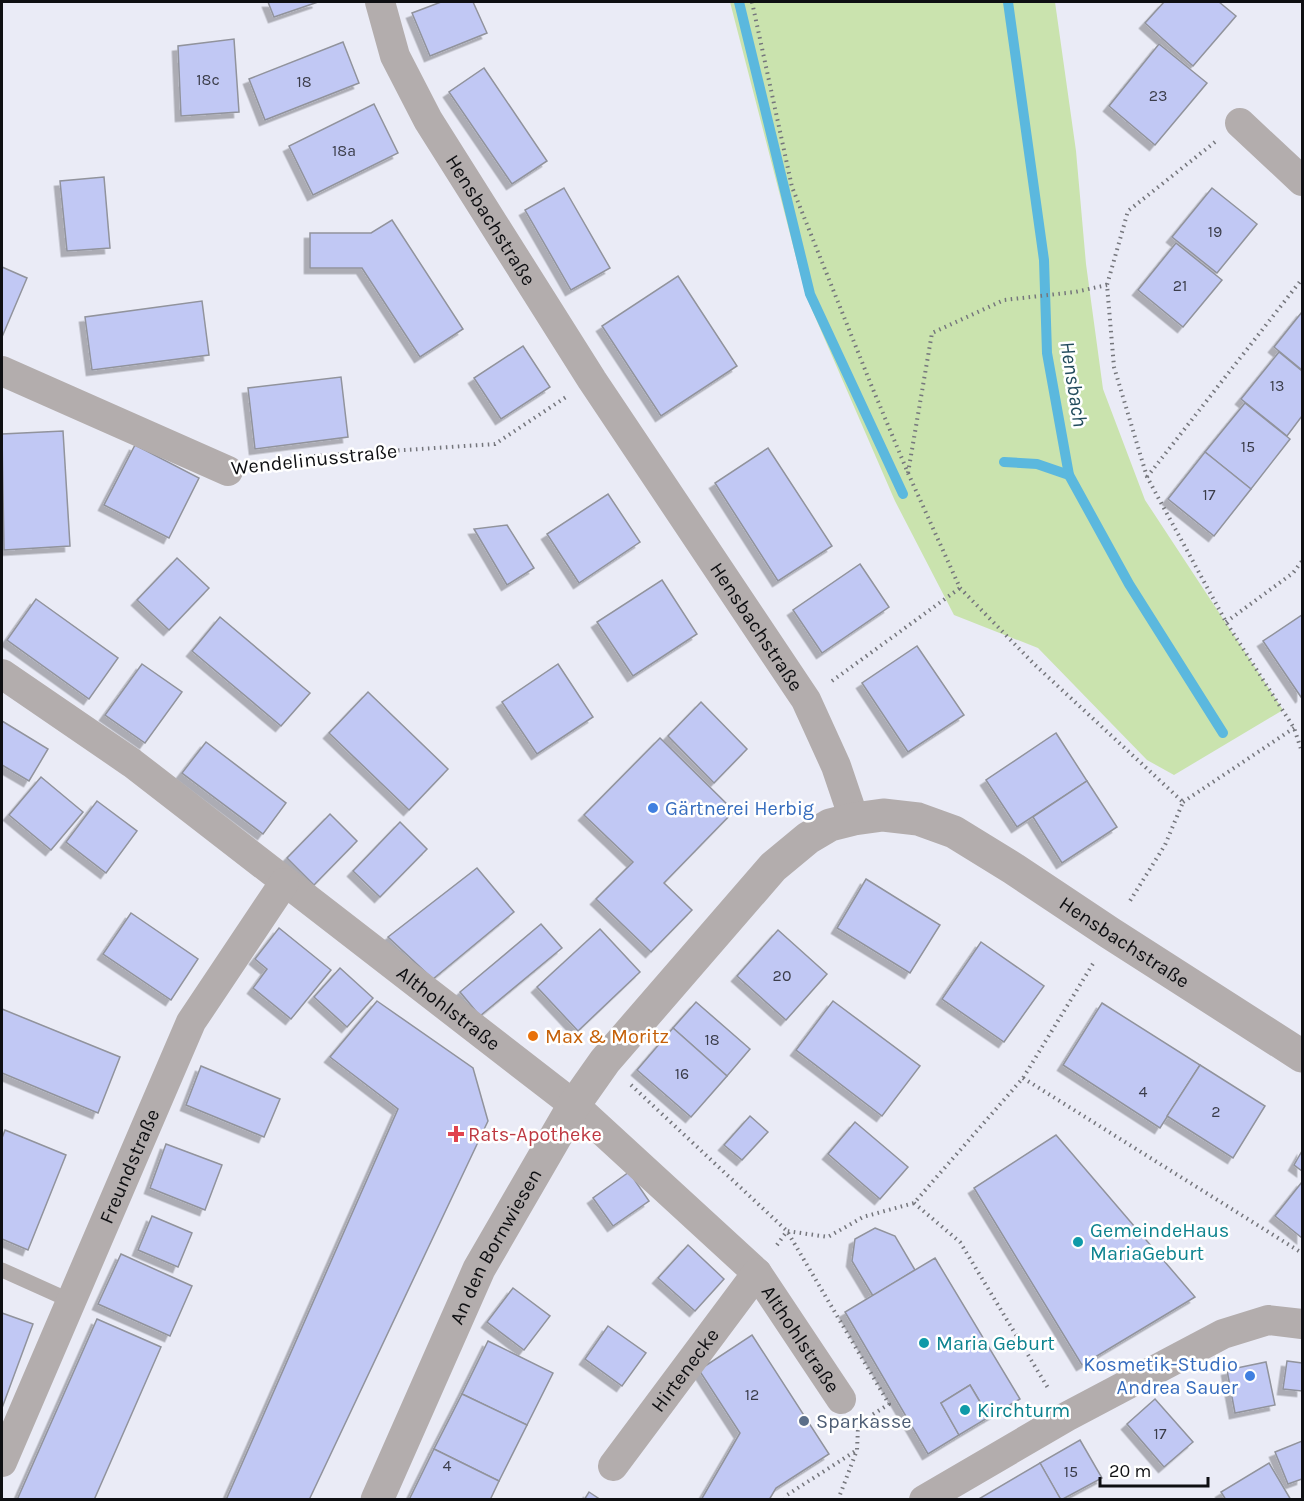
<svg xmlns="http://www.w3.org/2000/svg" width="1304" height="1501" font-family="Karla,sans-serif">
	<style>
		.green { fill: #cae3ae }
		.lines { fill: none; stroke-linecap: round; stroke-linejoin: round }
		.stream { stroke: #5bb8de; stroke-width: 10 }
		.building { fill: #c1c8f4; stroke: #91939c; stroke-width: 1.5; filter: url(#shadow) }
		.path { stroke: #75767c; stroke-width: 4; stroke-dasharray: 1.5 4.5; stroke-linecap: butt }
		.service { stroke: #b3adad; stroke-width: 15 }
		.minor { stroke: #b3adad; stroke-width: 30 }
		.tertiary { stroke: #b3adad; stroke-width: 33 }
		.shop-dot { fill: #3f7fe0; stroke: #fff; stroke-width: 2 }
		.food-dot { fill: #e8710a; stroke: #fff; stroke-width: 2 }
		.health-dot { fill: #e0444e; stroke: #fff; stroke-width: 2 }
		.culture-dot { fill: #0f9aa8; stroke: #fff; stroke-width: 2 }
		.service-dot { fill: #5c6f8a; stroke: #fff; stroke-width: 2 }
		.labels { text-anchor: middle; stroke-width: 5; stroke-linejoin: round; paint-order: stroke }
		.number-label { font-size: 16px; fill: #3b3d4a }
		.street-label { font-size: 20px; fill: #0e0f12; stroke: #fff }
		.shop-label { font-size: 20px; fill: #366cbe; stroke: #fff; text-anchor: start }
		.food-label { font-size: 20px; fill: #c56008; stroke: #fff; text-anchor: start }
		.health-label { font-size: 20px; fill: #be3a42; stroke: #fff; text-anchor: start }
		.culture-label { font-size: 20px; fill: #0d838f; stroke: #fff; text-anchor: start }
		.service-label { font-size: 20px; fill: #4e5e75; stroke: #fff; text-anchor: start }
		.water-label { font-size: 21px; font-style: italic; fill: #234c5d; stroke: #fff }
	</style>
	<defs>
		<filter id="shadow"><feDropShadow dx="-5.5" dy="5.5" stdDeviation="0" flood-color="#0004"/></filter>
	</defs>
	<rect width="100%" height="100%" fill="#eaebf6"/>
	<path class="green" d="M730 2H1055L1076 151 1086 264 1103 389 1145 500 1283 710 1174 775 1147 760 1038 648 954 615 895 501 806 296Z"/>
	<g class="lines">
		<g class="stream">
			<path d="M739 2 810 294 903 494"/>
			<path d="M1008 2 1044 260 1047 353 1069 475 1129 584 1223 733"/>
			<path d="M1004 462 1037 464 1069 475"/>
		</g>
	</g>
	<g class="building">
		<path d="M268 2H318L274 17Z"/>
		<path d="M441 2H473L487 33 430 56 412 13Z"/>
		<path d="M1164 2H1219L1236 16 1193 66 1145 23Z"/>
		<path d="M234 39 239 112 181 116 178 46Z"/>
		<path d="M343 42 359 83 265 120 249 79Z"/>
		<path d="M1159 44 1207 83 1155 145 1109 106Z"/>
		<path d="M484 68 547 161 512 184 449 92Z"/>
		<path d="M374 104 398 153 313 195 289 146Z"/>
		<path d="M104 177 110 248 67 251 60 181Z"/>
		<path d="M564 188 610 268 571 290 525 210Z"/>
		<path d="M1212 188 1257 224 1217 273 1172 237Z"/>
		<path d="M392 220 463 329 420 357 362 268H310V233H371Z"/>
		<path d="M1176 243 1222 280 1183 327 1138 290Z"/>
		<path d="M2 267 27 278 2 337Z"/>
		<path d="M678 276 737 366 661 416 602 326Z"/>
		<path d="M202 301 209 355 92 370 85 317Z"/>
		<path d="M1302 312V370L1274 347Z"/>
		<path d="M523 346 550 387 501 419 474 378Z"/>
		<path d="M1279 352 1302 371V416L1287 436 1241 399Z"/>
		<path d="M341 377 348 437 255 449 248 388Z"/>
		<path d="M1245 403 1290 439 1251 489 1205 452Z"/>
		<path d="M63 431 70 546 4 550 2 434Z"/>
		<path d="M135 445 199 478 169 538 104 505Z"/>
		<path d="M768 448 832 546 778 581 715 483Z"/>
		<path d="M1205 452 1251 489 1214 536 1168 499Z"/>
		<path d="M608 494 640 542 579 583 547 534Z"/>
		<path d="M507 525 534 568 507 585 474 529Z"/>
		<path d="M177 558 209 588 169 630 137 600Z"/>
		<path d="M860 564 889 607 822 653 793 610Z"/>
		<path d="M662 580 697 634 633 676 597 622Z"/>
		<path d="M36 599 118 658 89 699 7 640Z"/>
		<path d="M1302 615V696L1301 697 1263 641Z"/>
		<path d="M220 617 310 693 281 726 192 651Z"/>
		<path d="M917 646 964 715 908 752 862 683Z"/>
		<path d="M142 664 182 692 145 743 105 715Z"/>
		<path d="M558 664 593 717 537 754 502 702Z"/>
		<path d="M368 692 448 769 409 810 329 733Z"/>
		<path d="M701 702 747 749 714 783 668 736Z"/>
		<path d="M2 721 48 749 29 781 2 765Z"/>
		<path d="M1056 733 1087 781 1017 827 986 780Z"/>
		<path d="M660 738 734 811 664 883 692 910 651 952 596 899 633 862 584 815Z"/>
		<path d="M206 742 286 803 263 834 182 773Z"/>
		<path d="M41 777 83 812 51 850 9 815Z"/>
		<path d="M1087 781 1117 827 1062 863 1033 817Z"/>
		<path d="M97 801 137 831 106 873 66 842Z"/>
		<path d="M330 814 357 841 314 885 287 858Z"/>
		<path d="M400 822 427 849 380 897 353 871Z"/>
		<path d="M477 868 514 912 433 979 388 937Z"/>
		<path d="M866 879 940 925 910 973 837 928Z"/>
		<path d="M131 913 198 959 171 1000 103 954Z"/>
		<path d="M541 924 562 948 480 1016 460 992Z"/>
		<path d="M279 928 331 970 291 1019 253 988 267 969 255 959Z"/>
		<path d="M600 929 640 972 578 1031 537 987Z"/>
		<path d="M778 930 827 974 786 1020 737 976Z"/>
		<path d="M981 942 1044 986 1004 1042 942 999Z"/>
		<path d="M340 968 373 998 347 1027 314 997Z"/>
		<path d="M377 1001 473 1068 488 1121 309 1500H226L398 1109 330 1057Z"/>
		<path d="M833 1001 920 1066 882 1116 796 1050Z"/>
		<path d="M696 1002 750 1049 727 1076 673 1028Z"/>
		<path d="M1102 1003 1200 1065 1160 1128 1063 1065Z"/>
		<path d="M2 1009 120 1057 98 1113 2 1073Z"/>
		<path d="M673 1028 727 1076 691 1117 637 1070Z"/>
		<path d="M1200 1065 1265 1106 1233 1158 1167 1116Z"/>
		<path d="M201 1066 280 1099 264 1137 186 1105Z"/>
		<path d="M750 1116 768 1132 742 1160 724 1145Z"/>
		<path d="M855 1122 908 1167 880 1199 828 1154Z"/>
		<path d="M5 1130 66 1155 28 1250 2 1239V1138Z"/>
		<path d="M1056 1135 1195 1297 1082 1365 974 1188Z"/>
		<path d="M166 1144 222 1165 205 1210 150 1188Z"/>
		<path d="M1302 1151V1171L1294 1165Z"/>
		<path d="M629 1172 649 1201 613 1226 593 1198Z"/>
		<path d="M1302 1182V1238L1275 1216Z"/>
		<path d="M152 1216 192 1233 178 1267 138 1250Z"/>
		<path d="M875 1228 895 1236 915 1270 873 1296 852 1261 855 1239Z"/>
		<path d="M688 1245 724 1279 695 1311 658 1278Z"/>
		<path d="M121 1254 192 1286 170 1336 98 1304Z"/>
		<path d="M935 1258 1020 1399 989 1417 970 1385 941 1403 959 1435 928 1454 845 1312Z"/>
		<path d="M513 1288 550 1316 524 1350 487 1322Z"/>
		<path d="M2 1313 33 1324 2 1408Z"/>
		<path d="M97 1319 161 1347 94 1500H17Z"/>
		<path d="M608 1326 646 1353 622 1386 585 1359Z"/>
		<path d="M752 1335 829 1454 776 1488 769 1500H701L740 1433 699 1370Z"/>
		<path d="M488 1341 553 1373 527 1425 462 1394Z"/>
		<path d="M1287 1361 1302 1363V1391L1283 1389Z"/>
		<path d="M1266 1362 1275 1405 1235 1413 1227 1370Z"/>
		<path d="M970 1385 989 1417 959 1435 941 1403Z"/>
		<path d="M462 1394 527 1425 499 1481 434 1449Z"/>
		<path d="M1155 1399 1193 1442 1164 1467 1127 1424Z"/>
		<path d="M1080 1440 1102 1478 1061 1500 1040 1463Z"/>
		<path d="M1302 1441V1479L1288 1484 1275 1452Z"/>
		<path d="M434 1449 499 1481 490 1500H409Z"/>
		<path d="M1040 1463 1061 1500H977Z"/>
		<path d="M1269 1463 1291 1500H1226L1221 1492Z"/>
		<path d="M589 1492 601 1500H584Z"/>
	</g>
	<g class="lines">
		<g class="path">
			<path d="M752 2 792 187 872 387 908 473 960 588 1034 664 1183 802 1165 845 1128 904"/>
			<path d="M1215 142 1128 211 1107 285 1114 367 1147 477 1226 622 1294 728 1302 752"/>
			<path d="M261 465 300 457 495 444 566 397"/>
			<path d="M908 473 932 333 1004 300 1075 292 1107 285"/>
			<path d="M1147 477 1302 279"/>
			<path d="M1226 622 1293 573 1302 561"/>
			<path d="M832 681 960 588"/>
			<path d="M1183 802 1294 728"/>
			<path d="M1023 1078 1302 1253"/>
			<path d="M631 1085 787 1231 889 1404 872 1415"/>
			<path d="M914 1203 960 1242 1048 1388"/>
			<path d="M777 1245 787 1231 828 1237 863 1217 914 1203 1023 1078 1094 962"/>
			<path d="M785 1500 787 1495 857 1450"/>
			<path d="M838 1500 857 1450 858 1428"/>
		</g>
		<path class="service" d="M2 1270 71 1301"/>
		<g class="minor">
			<path id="s1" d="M380 2 395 56 428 120 592 380 806 700 836 766 854 819"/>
			<path d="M1240 123 1302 181"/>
			<path d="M2 371 228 471"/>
			<path id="s2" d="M2 674 132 763 574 1105 757 1273 841 1399"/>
			<path id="s3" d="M2 1462 191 1022 284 883"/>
			<path id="s4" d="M613 1466 757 1273"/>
			<path d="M924 1500 1066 1417 1223 1334 1268 1320 1302 1324"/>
		</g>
		<path class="tertiary" id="s5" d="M377 1500 479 1269 574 1105 605 1061 773 867 808 838 830 825 854 819 883 815 918 819 954 832 1014 869 1110 933 1302 1056"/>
	</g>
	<g class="shop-dot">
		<circle cx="653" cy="808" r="6"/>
		<circle cx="1250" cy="1376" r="6"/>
	</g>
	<circle class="food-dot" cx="533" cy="1036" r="6"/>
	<path class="health-dot" d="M453 1125h6v6h6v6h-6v6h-6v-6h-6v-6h6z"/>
	<g class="culture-dot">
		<circle cx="1078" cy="1242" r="6"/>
		<circle cx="924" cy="1343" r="6"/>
		<circle cx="965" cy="1410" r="6"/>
	</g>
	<circle class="service-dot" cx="804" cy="1421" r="6"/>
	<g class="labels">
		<g class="number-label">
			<text x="208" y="85">18c</text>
			<text x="304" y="87">18</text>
			<text x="1158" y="101">23</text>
			<text x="344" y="156">18a</text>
			<text x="1215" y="237">19</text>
			<text x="1180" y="291">21</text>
			<text x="1277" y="391">13</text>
			<text x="1248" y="452">15</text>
			<text x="1209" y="500">17</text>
			<text x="782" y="981">20</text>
			<text x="712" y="1045">18</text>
			<text x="682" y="1079">16</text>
			<text x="1143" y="1097">4</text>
			<text x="1216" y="1117">2</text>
			<text x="752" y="1400">12</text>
			<text x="1160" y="1439">17</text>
			<text x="447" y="1471">4</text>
			<text x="1071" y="1477">15</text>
		</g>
		<g class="street-label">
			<text dy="7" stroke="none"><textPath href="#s1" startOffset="246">Hensbachstraße</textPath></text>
			<text transform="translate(314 459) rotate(-6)" y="7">Wendelinusstraße</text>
			<text dy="7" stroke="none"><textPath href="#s1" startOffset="732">Hensbachstraße</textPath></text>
			<text dy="7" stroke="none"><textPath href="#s5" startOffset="1154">Hensbachstraße</textPath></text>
			<text dy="7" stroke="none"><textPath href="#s2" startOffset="558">Althohlstraße</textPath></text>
			<text dy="7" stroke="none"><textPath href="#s3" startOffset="322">Freundstraße</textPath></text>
			<text dy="7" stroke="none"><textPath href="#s5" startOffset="280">An den Bornwiesen</textPath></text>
			<text dy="7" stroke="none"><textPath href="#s2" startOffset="1044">Althohlstraße</textPath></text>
			<text dy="7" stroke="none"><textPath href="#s4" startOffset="120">Hirtenecke</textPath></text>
		</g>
		<g class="shop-label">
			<text x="665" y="815">Gärtnerei Herbig</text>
			<text x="1238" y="1371" text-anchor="end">Kosmetik-Studio<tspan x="1238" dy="23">Andrea Sauer</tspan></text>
		</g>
		<g class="food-label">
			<text x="545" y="1043">Max &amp; Moritz</text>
		</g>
		<g class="health-label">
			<text x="468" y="1141">Rats-Apotheke</text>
		</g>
		<g class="culture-label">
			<text x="1090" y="1237">GemeindeHaus<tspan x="1090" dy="23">MariaGeburt</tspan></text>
			<text x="936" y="1350">Maria Geburt</text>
			<text x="977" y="1417">Kirchturm</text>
		</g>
		<g class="service-label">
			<text x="816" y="1428">Sparkasse</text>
		</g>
		<g class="water-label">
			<text transform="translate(1074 384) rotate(81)" y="7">Hensbach</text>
		</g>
	</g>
	<rect width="1304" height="1501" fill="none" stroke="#0e0f12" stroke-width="6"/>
	<path d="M1100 1477v9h108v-9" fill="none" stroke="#0e0f12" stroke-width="3"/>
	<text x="1109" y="1477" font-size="18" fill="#0e0f12" stroke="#ffffff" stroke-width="4.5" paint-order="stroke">20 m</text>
</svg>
